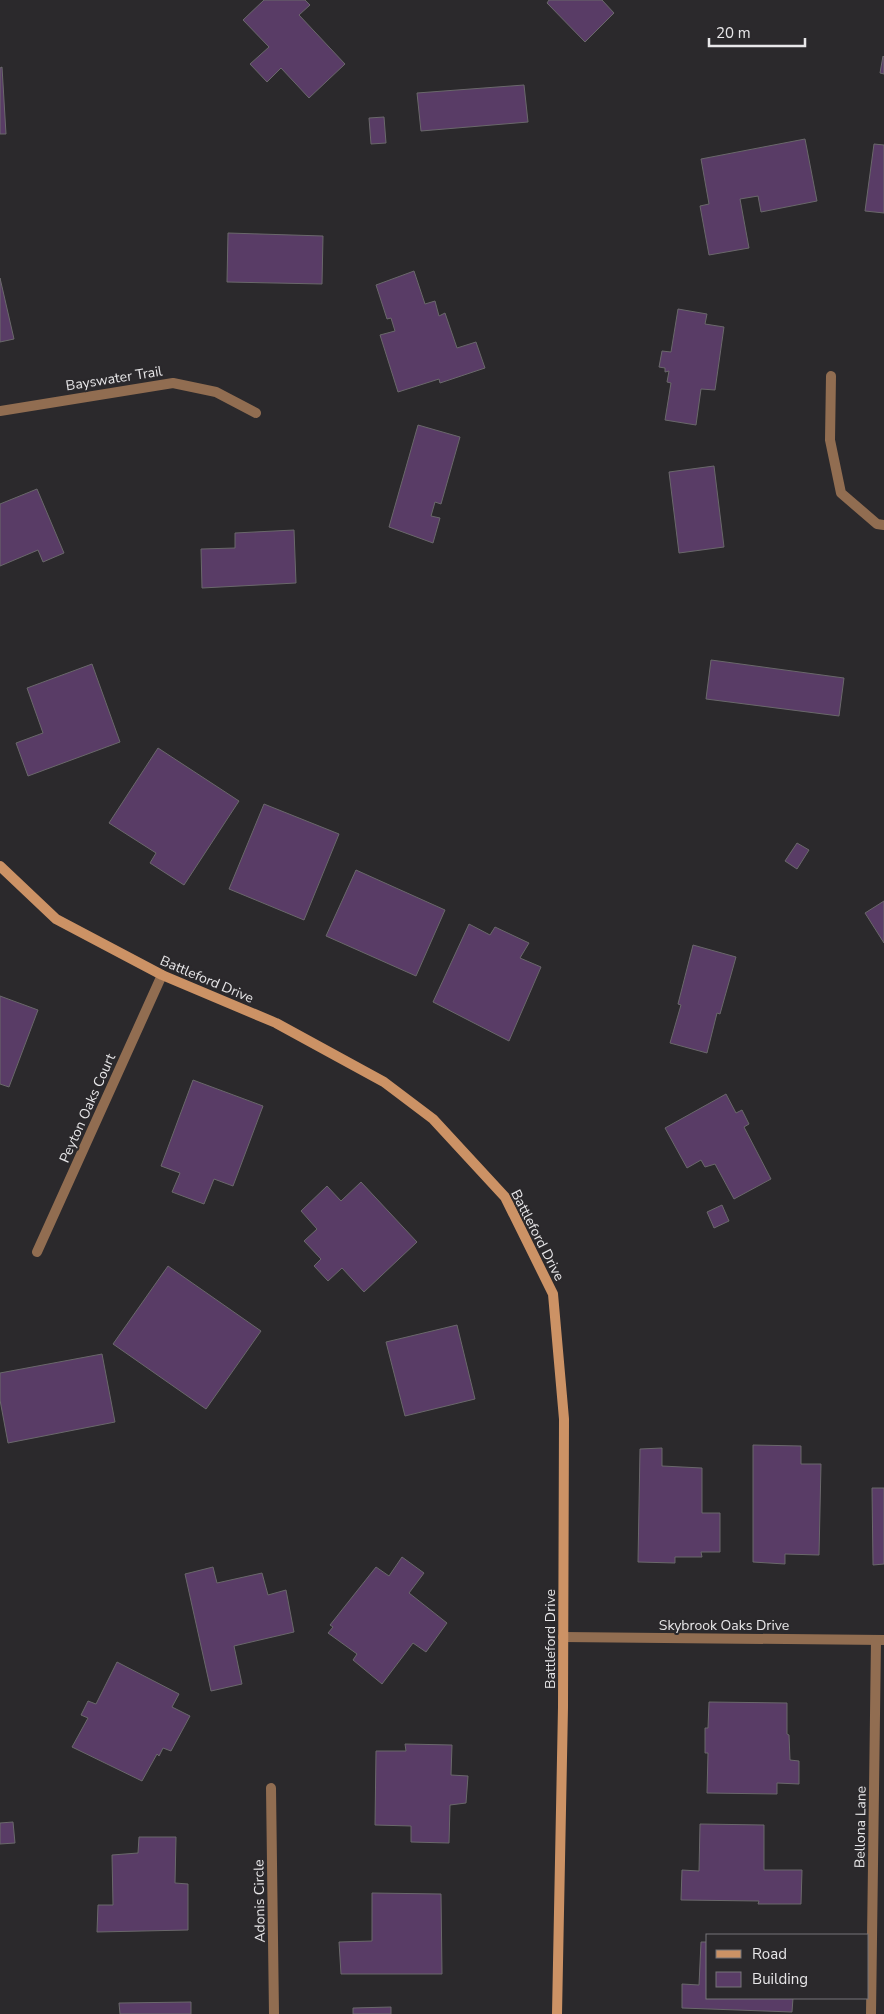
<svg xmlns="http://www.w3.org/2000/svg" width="884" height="2014" font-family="'Nunito Sans',sans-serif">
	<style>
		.building { fill: #593c66; stroke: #6a686b }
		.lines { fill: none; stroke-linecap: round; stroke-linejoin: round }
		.street { stroke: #916d51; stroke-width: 10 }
		.secondary { stroke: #cc9265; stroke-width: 10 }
		.labels { text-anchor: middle; stroke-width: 4; stroke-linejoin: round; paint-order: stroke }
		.street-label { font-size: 14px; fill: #e8e7e9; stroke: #2b292c }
	</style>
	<rect width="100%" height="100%" fill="#2b292c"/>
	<g class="building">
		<path d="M264 0H305L310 5 299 15 345 64 309 98 281 68 267 82 250 64 269 47 243 20Z"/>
		<path d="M549 0H602L614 13 585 42 547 3Z"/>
		<path d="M883 56 884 57V74L880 73Z"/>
		<path d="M2 67 6 134H0V68Z"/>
		<path d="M524 85 528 122 421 131 417 93Z"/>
		<path d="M384 117 386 143 371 144 369 118Z"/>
		<path d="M805 139 817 201 761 212 758 196 740 199 749 248 709 255 700 206 709 204 701 159Z"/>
		<path d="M874 144 884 145V213L865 211Z"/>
		<path d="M228 233 323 236 322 284 227 282Z"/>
		<path d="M414 271 425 304 435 301 439 316 445 313 457 348 476 342 485 368 440 383 439 379 398 392 380 335 395 331 391 318 387 319 376 285Z"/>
		<path d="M0 278 14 339 0 342Z"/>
		<path d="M678 309 707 314 705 324 724 327 715 390 701 389 696 425 665 420 671 383 667 382 669 371 665 372V368L659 367 662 351 671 352Z"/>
		<path d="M418 425 460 437 441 504 435 502 431 516 440 518 433 543 389 527Z"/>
		<path d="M714 466 724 547 679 553 669 472Z"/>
		<path d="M37 489 64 553 43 562 38 550 0 566V504Z"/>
		<path d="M294 530 296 583 202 588 201 549 235 548V533Z"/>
		<path d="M711 660 844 678 839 716 706 699Z"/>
		<path d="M92 664 120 742 28 776 16 743 43 733 27 688Z"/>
		<path d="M158 748 239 801 184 885 150 863 156 853 109 823Z"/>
		<path d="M264 804 339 834 304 920 229 889Z"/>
		<path d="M797 843 809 850 797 869 785 861Z"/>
		<path d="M356 870 445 910 416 976 326 936Z"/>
		<path d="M884 901V943L865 913Z"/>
		<path d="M469 924 490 935 495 927 529 943 520 958 541 967 509 1041 433 1002Z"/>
		<path d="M693 945 736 957 720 1014 717 1013 707 1053 670 1043 681 1005 678 1004Z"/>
		<path d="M0 996 38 1010 9 1087 0 1084Z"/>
		<path d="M193 1080 263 1106 233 1186 214 1179 204 1204 172 1192 180 1173 161 1166Z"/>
		<path d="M726 1094 736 1113 742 1110 749 1124 744 1127 771 1179 734 1199 715 1164 705 1167 701 1160 687 1168 665 1128Z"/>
		<path d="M361 1182 417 1242 364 1292 342 1268 328 1281 314 1266 321 1259 304 1241 317 1229 301 1211 327 1186 341 1201Z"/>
		<path d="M722 1205 729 1221 714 1228 707 1212Z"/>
		<path d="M168 1266 261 1331 206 1409 113 1344Z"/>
		<path d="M457 1325 475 1399 405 1416 386 1342Z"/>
		<path d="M102 1354 115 1422 8 1443 0 1400V1373Z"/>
		<path d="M753 1445 801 1446V1464H821L819 1555 785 1554V1564L753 1562Z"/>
		<path d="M662 1448V1466L702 1468V1513H720V1552H701L702 1557H675V1563L638 1562 640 1449Z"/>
		<path d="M872 1488H884V1564L873 1565Z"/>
		<path d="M402 1557 424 1573 409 1593 447 1623 426 1652 413 1643 382 1684 353 1660 357 1654 328 1633 333 1627 330 1625 376 1567 389 1576Z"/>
		<path d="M213 1567 217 1583 262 1573 268 1595 286 1590 294 1632 234 1646 242 1684 211 1691 185 1574Z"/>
		<path d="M117 1662 179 1694 172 1707 190 1716 171 1751 163 1748 159 1756 157 1754 142 1781 72 1747 88 1718 81 1715 88 1701 96 1704Z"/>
		<path d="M709 1702 787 1703V1734L789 1735 790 1760 799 1761V1784L777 1783V1794L707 1793 708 1753H705V1728H708Z"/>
		<path d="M405 1744 452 1745 451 1775 468 1776 466 1803 450 1805 449 1843 411 1842V1826L375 1825 376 1751H406Z"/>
		<path d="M13 1822 15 1843 0 1844V1823Z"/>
		<path d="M700 1824 764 1825V1870H802L801 1904H758L759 1901 681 1900 682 1870 699 1871Z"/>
		<path d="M139 1837H176L175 1883 188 1884V1930L97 1932 98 1905H113L112 1855 138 1853Z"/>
		<path d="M372 1893 441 1894 442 1974H341L339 1942 372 1941Z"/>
		<path d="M701 1942H708V1998H793L792 2012 682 2008V1984L699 1985Z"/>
		<path d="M191 2002V2014H120L119 2003Z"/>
		<path d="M391 2007V2014H353V2008Z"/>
	</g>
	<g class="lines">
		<g class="street">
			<path d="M831 376 830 440 841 493 877 524 884 525"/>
			<path d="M0 411 173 383 216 392 256 413"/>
			<path d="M37 1252 162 975"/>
			<path d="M563 1637 884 1640"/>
			<path d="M271 1788 274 2014"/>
			<path d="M871 2014 876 1640"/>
		</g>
		<path class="secondary" d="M0 866 56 919 162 975 276 1023 384 1082 433 1119 505 1197 553 1294 564 1419 563 1707 557 2014"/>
	</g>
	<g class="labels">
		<g class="street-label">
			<text transform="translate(114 378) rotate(-9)" y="5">Bayswater Trail</text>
			<text transform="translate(207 979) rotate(23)" y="5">Battleford Drive</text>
			<text transform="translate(87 1108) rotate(-66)" y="5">Peyton Oaks Court</text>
			<text transform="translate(538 1235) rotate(63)" y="5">Battleford Drive</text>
			<text x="724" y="1630">Skybrook Oaks Drive</text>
			<text transform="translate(550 1639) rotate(-90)" y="5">Battleford Drive</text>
			<text transform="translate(860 1827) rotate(-89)" y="5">Bellona Lane</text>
			<text transform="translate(259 1901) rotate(-91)" y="5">Adonis Circle</text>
		</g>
	</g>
	<rect x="706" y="1934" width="162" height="65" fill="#2b292c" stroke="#777578"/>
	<rect x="716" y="1950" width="25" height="8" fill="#cc9265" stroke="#777578"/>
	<text x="752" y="1959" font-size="15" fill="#e8e7e9">Road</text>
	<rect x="716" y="1972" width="25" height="15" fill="#593c66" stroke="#777578"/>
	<text x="752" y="1984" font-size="15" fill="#e8e7e9">Building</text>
	<path d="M709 38v8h96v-8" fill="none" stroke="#e8e7e9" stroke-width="2.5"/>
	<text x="716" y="38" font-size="15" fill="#e8e7e9" stroke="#2b292c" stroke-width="4" paint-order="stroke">20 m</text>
</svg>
